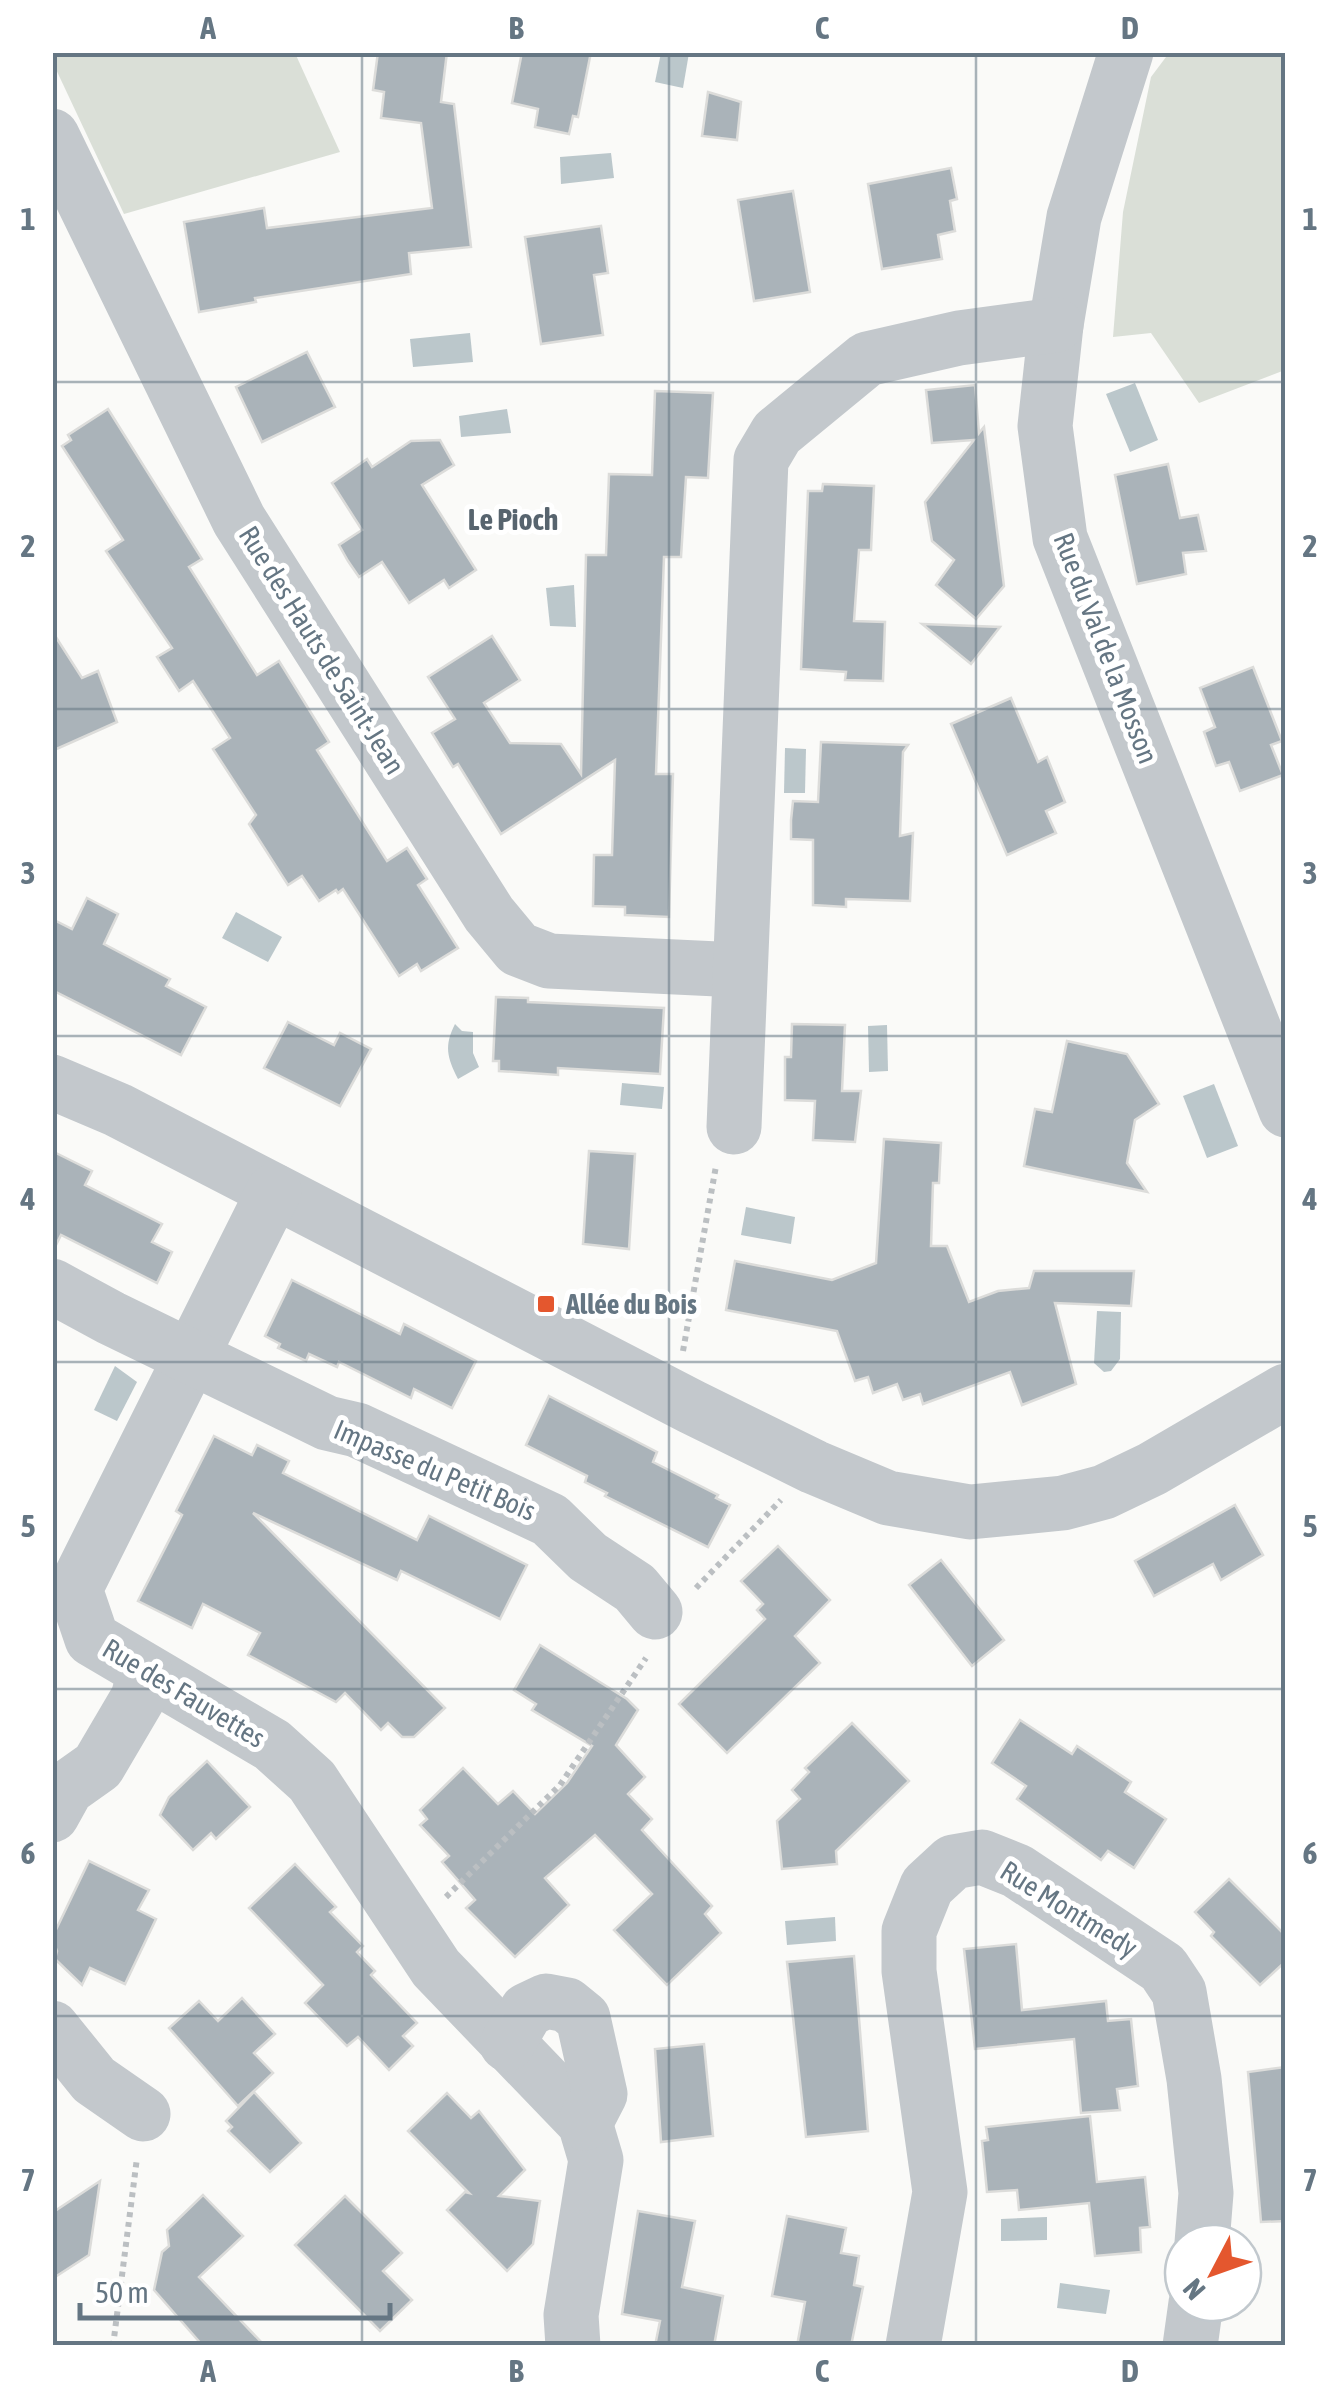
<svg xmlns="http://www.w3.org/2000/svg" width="1338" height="2398" font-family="'Asap Condensed',sans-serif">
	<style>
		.green { fill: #dadfd7 }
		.water { fill: #bbc7cb }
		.building { fill: #aab3b9; stroke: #dcdcda; stroke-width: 2.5 }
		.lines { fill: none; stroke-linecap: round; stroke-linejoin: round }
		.path { stroke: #bbbfc2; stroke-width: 6; stroke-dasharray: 5 5; stroke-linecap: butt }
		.minor { stroke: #c3c8cc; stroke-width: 55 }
		.grid { fill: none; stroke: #657683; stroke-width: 2.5; stroke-opacity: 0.55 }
		.poi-dot { fill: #e4572e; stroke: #fff; stroke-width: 4 }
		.labels { text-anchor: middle; stroke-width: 10; stroke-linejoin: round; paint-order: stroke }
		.street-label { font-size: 28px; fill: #657683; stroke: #fff }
		.poi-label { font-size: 28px; font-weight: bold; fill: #657683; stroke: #fff; text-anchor: start }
		.neighbourhood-label { font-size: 30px; font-weight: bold; fill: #57646e; stroke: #fff }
		.neatline { fill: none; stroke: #657683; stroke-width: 4 }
		.grid-label { font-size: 32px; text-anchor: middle; font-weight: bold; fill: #657683 }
	</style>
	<rect width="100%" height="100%" fill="#fafaf8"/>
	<g class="green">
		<path d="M53 52 295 53 340 152 124 214 53 63Z"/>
		<path d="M1169 53H1285V370L1199 403 1151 333 1113 337 1123 212 1151 77Z"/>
	</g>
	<g class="water">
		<path d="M661 53H689L683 88 655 82Z"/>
		<path d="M611 153 614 178 561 184 560 157Z"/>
		<path d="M470 333 473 362 413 367 410 339Z"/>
		<path d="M1135 383 1158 440 1130 452 1106 394Z"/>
		<path d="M507 409 511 433 461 437 459 416Z"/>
		<path d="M574 585 576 627 550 626 546 588Z"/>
		<path d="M785 748 806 749 805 793H784Z"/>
		<path d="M236 912 282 937 268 962 222 938Z"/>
		<path d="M455 1024 462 1031 473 1032V1053L479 1067 458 1079C447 1057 444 1046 455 1024Z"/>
		<path d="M887 1025 888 1071 869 1072 868 1026Z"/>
		<path d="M622 1083 664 1087 662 1109 620 1105Z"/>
		<path d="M1214 1084 1238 1146 1207 1158 1183 1096Z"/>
		<path d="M746 1207 795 1217 791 1244 741 1235Z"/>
		<path d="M1097 1311 1121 1312 1120 1359 1111 1371 1104 1372 1094 1363Z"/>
		<path d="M115 1366 137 1382 117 1421 94 1410Z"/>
		<path d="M835 1917 836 1941 787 1945 785 1921Z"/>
		<path d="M1047 2217V2240L1001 2241V2219Z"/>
		<path d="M1060 2283 1110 2290 1106 2314 1057 2308Z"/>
	</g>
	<g class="building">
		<path d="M378 52H447L441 102 454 104 471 247 409 253 411 274 255 298 256 302 199 312 184 222 264 208 267 228 432 208 421 123 381 118 384 92 373 90Z"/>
		<path d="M522 52H591L578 117 573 116 569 134 535 127 538 109 512 103Z"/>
		<path d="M708 92 741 102 737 140 702 136Z"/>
		<path d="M951 168 957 199 950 201 955 231 938 235 942 259 882 269 868 184Z"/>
		<path d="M793 191 810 292 754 301 738 200Z"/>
		<path d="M601 226 608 273 594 275 603 335 541 344 525 237Z"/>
		<path d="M307 352 335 407 262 442 236 387Z"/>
		<path d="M975 385 979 433 984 427 1004 586 976 619 936 585 954 560 932 541 925 502 974 440 932 443 926 390Z"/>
		<path d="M655 391 713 393 708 478 686 477 681 557H664L656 774H673L669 917 625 915V907L593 906 594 855H612L615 760 501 834 458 764 453 767 432 733 455 719 428 677 492 636 520 680 484 703 510 743 561 744 581 774 586 555H606L609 474 652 475Z"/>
		<path d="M108 409 202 559 189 567 257 675 279 661 329 742 317 750 387 861 407 848 427 879 418 885 458 948 421 971 417 964 399 976 343 889 338 893 336 890 319 901 302 876 288 885 249 824 256 815 213 749 230 738 193 681 179 691 157 657 172 648 106 551 123 540 62 446 71 440 68 435Z"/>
		<path d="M440 440 454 465 422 485 476 570 449 588 444 580 409 603 382 562 359 577 348 561 339 545 362 530 332 483 367 459 372 467 411 441Z"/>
		<path d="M1168 464 1180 518 1198 515 1206 551 1183 553 1186 574 1137 584 1115 475Z"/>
		<path d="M823 484 874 486 871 550H859L854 621 885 622 883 681 845 680 846 672 801 669 808 491H822Z"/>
		<path d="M922 624 1000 627 971 664Z"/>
		<path d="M52 631 82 678 98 671 117 722 52 751Z"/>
		<path d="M1253 667 1282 741 1271 745 1283 775 1240 791 1229 762 1216 766 1204 732 1215 727 1200 688Z"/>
		<path d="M1011 698 1038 762 1047 757 1065 802 1046 811 1056 833 1007 855 951 724Z"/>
		<path d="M821 742 908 745 903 752 900 836 913 833 910 901 846 899V907L813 905V840L791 839V820L793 801 818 802Z"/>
		<path d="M87 898 118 914 104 944 170 979 166 986 206 1007 181 1055 52 990V919L72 929Z"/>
		<path d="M496 997 528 998V1002L664 1008 660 1074 558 1068V1075L499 1071V1061H493Z"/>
		<path d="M288 1022 334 1045 340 1033 371 1049 340 1106 264 1068Z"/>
		<path d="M792 1024 845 1025 842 1091H861L855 1142 813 1140 815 1101 785 1100V1057H791Z"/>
		<path d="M1067 1041 1127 1054 1159 1104 1135 1120 1127 1163 1147 1192 1024 1166 1035 1109 1052 1112Z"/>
		<path d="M884 1139 941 1143 939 1183H933L931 1246H947L969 1302 998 1291 1029 1288 1034 1271H1134L1131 1306 1055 1303 1076 1384 1022 1405 1010 1372 923 1404 920 1394 903 1400 897 1384 873 1393 868 1377 855 1381 837 1331 726 1310 735 1261 832 1280 876 1263Z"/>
		<path d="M52 1151 92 1171 85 1185 162 1224 152 1242 172 1252 157 1283 61 1235 52 1253Z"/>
		<path d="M589 1151 635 1154 629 1249 583 1244Z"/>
		<path d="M292 1280 400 1334 404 1324 476 1361 452 1408 414 1389 411 1398 339 1362 337 1367 309 1354 306 1361 278 1348 280 1344 265 1336Z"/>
		<path d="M549 1396 657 1452 653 1462 718 1495 716 1498 730 1505 708 1547 605 1496 607 1493 585 1482 587 1476 526 1445Z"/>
		<path d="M214 1436 252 1455 257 1445 289 1461 283 1473 417 1540 429 1516 527 1565 500 1619 401 1571 397 1580 253 1513 445 1708 414 1737H402L388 1723 381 1730 345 1693 336 1702 248 1655 260 1633 203 1604 192 1628 138 1601 182 1515 176 1511Z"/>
		<path d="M1235 1505 1263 1555 1221 1580 1213 1564 1154 1596 1135 1561Z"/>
		<path d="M778 1546 830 1600 795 1636 820 1663 727 1753 679 1704 765 1619 757 1610 763 1604 741 1581Z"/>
		<path d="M941 1560 1004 1640 972 1666 909 1585Z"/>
		<path d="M540 1645 627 1699 638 1710 616 1745 645 1777 628 1794 652 1819 642 1830 712 1906 705 1914 721 1933 667 1985 614 1930 652 1894 595 1835 545 1878 569 1905 515 1957 466 1908 475 1900 442 1862 449 1856 420 1825 427 1819 420 1810 463 1768 498 1804 513 1791 535 1814 567 1783 592 1746 532 1710 536 1704 514 1690Z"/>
		<path d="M1020 1720 1072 1754 1077 1746 1131 1782 1125 1792 1166 1819 1134 1868 1108 1851 1101 1860 1017 1799 1026 1786 992 1763Z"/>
		<path d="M852 1723 909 1781 836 1851 837 1864 782 1869 777 1821 800 1799 792 1790 809 1772 805 1768Z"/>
		<path d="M207 1761 250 1807 216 1839 211 1833 193 1850 160 1815 169 1797Z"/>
		<path d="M89 1861 149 1890 138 1910 156 1919 125 1984 90 1968 82 1985 55 1959 57 1951 52 1938Z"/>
		<path d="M295 1864 336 1907 330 1912 363 1946 357 1952 375 1971 371 1975 417 2023 403 2036 413 2046 389 2070 358 2037 347 2046 305 2003 323 1985 249 1908Z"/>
		<path d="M1229 1879 1286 1936V1961L1260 1985 1211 1936 1214 1932 1195 1912Z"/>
		<path d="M1016 1944 1022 2010 1106 2001 1108 2021 1131 2019 1138 2086 1117 2089 1120 2110 1081 2113 1074 2039 975 2049 964 1949Z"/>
		<path d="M854 1956 868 2131 806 2137 787 1962Z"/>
		<path d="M242 1998 275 2034 254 2053 273 2073 238 2106 169 2028 199 2001 218 2021Z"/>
		<path d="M704 2044 713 2136 661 2142 655 2049Z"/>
		<path d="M1286 2067V2221L1261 2222 1248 2072Z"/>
		<path d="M254 2092 301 2143 270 2172 228 2131 232 2127 226 2121Z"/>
		<path d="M447 2093 471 2118 479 2111 525 2170 499 2196 540 2201 533 2244 507 2271 447 2210 465 2192 469 2193 408 2131Z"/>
		<path d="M1090 2116 1097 2182 1145 2177 1150 2227 1140 2228 1141 2252 1095 2256 1089 2203 1019 2210 1017 2190 987 2192 982 2141 988 2140 986 2127Z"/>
		<path d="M100 2181 89 2255 52 2279V2213Z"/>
		<path d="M203 2195 243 2236 199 2277 265 2346H203L154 2290 162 2252 169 2246 167 2230Z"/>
		<path d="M345 2196 402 2253 383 2271 412 2300 380 2331 295 2245Z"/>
		<path d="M638 2211 695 2221 682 2287 723 2296 714 2346H655L660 2321 622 2314Z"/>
		<path d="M787 2216 846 2228 841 2253 859 2256 854 2285 863 2287 851 2346H797L805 2302 772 2296Z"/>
	</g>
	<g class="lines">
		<g class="path">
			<path d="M683 1351 716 1166"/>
			<path d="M696 1588 781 1500"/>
			<path d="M446 1897 560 1785 646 1658"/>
			<path d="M113 2346 137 2158"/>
		</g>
		<g class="minor">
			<path d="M1126 52 1074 217 1056 325 1045 426 1060 538 1286 1110"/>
			<path d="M52 136 239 520 489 914 518 949 549 961 739 970"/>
			<path d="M52 1082 118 1110 692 1407 814 1467 888 1498 970 1512 1063 1503 1104 1492 1152 1469 1286 1391"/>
			<path d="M734 1127 761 460 777 433 867 359 959 338 1056 325"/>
			<path d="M274 1191 75 1589 92 1639 272 1745 312 1781 436 1968 585 2123 596 2160 571 2315 573 2346"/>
			<path d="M52 1286 111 1318 327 1423 357 1430 550 1520 588 1557 635 1588 655 1612"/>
			<path d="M52 1815 67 1788 98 1766 138 1698 145 1672"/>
			<path d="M52 2028 94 2080 143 2114"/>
			<path d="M507 2044 527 2010 546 2001 567 2005 583 2018 600 2094 585 2123"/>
			<path d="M913 2346 940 2192 909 1971V1931L927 1886 953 1862 982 1857 1017 1871 1163 1968 1179 1992 1194 2079 1206 2193 1202 2243"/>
			<path d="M1190 2346 1196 2303"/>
		</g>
	</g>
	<path class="grid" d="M362 52V2346M669 52V2346M976 52V2346M52 382H1286M52 709H1286M52 1036H1286M52 1362H1286M52 1689H1286M52 2016H1286"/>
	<rect class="poi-dot" x="536" y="1294" width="20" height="20" rx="5"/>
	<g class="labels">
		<g class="street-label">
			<text transform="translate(1106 648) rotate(69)" y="10">Rue du Val de la Mosson</text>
			<text transform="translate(322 650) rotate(58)" y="10">Rue des Hauts de Saint-Jean</text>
			<text transform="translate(435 1470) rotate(23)" y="10">Impasse du Petit Bois</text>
			<text transform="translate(184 1693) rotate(31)" y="10">Rue des Fauvettes</text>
			<text transform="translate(1069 1909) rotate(32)" y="10">Rue Montmedy</text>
		</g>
		<g class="poi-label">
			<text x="566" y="1314">Allée du Bois</text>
		</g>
		<g class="neighbourhood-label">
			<text x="513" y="530">Le Pioch</text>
		</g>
	</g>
	<rect width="1338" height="2398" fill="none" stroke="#ffffff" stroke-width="110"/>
	<g transform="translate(1213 2273) rotate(229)"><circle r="48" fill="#ffffff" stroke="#c1c8cd" stroke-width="2.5"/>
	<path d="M0-8L18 38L0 25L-18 38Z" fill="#e4572e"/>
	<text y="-15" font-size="28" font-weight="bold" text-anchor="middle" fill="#657683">N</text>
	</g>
	<path d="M80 2303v15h310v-15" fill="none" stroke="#657683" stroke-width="5"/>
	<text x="95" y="2303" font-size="30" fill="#657683" stroke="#ffffff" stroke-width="8" paint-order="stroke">50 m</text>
	<rect x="55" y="55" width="1228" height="2288" class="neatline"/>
	<g class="grid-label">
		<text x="208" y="39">A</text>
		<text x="516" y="39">B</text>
		<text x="822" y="39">C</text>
		<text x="1130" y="39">D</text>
		<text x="28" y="230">1</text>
		<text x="1310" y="230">1</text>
		<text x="28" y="557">2</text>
		<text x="1310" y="557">2</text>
		<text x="28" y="884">3</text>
		<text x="1310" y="884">3</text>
		<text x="28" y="1210">4</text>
		<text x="1310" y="1210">4</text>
		<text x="28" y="1537">5</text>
		<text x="1310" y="1537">5</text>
		<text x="28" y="1864">6</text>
		<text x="1310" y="1864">6</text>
		<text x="28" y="2191">7</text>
		<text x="1310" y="2191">7</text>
		<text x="208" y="2382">A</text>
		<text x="516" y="2382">B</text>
		<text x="822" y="2382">C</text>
		<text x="1130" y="2382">D</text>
	</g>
</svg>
